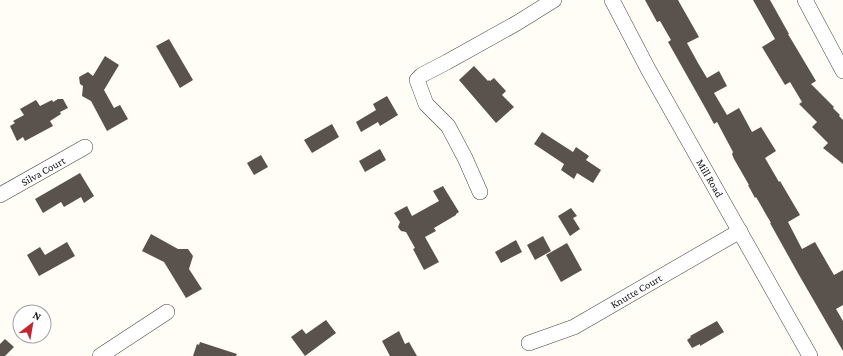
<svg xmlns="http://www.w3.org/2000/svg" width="843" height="356" font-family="'Crimson Pro',serif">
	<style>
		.building { fill: #5a524d }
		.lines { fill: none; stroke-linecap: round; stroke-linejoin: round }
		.minor-casing { stroke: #444; stroke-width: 16 }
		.minor { stroke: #fff; stroke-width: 15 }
		.labels { text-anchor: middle; stroke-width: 4; stroke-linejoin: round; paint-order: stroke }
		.street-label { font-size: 11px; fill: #111; stroke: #fff }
	</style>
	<rect width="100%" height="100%" fill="#fffdf5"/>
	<g class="building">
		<path d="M645 0H678L699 37 687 43 698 63 707 78 719 71 727 86 714 93 727 115 739 108 752 132 761 127 776 151 765 158 779 182 780 181 800 215 788 222 802 249 815 242 834 275 843 270V305L836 309 843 321V351L799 275 770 223H771L756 197 755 198 748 185H749L734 159 732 154 733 152 717 122 714 124 707 111 668 42 671 40 660 21 657 22Z"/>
		<path d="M753 0H770L789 34H788L816 81 811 84 834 107 833 108 840 115 839 116 843 120V164L823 148 828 143 812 127 817 122 799 104 802 102 790 82 785 85 762 47 775 39Z"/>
		<path d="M169 39 193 80 180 88 156 46Z"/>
		<path d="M105 56 119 65 104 90 114 108 120 105 128 119 107 131 91 101 82 96 83 86 80 84 79 77 88 72 93 76Z"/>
		<path d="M474 66 488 81 489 80 490 81 494 78 506 91 502 95 514 107 496 123 459 80Z"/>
		<path d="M387 96 398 115 380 126 378 122 361 132 356 122 376 110 373 104Z"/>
		<path d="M58 99H63L68 108 60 112 61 114 50 121 53 126 25 141 23 137 17 141 10 126 15 123 13 121 24 115 20 109 36 100 40 106 52 100 53 102Z"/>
		<path d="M332 124 339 137 312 153 304 140Z"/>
		<path d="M542 132 573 152 576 147 589 156 586 160 601 170 593 183 577 173 574 179 561 170 564 164 534 144Z"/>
		<path d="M380 149 386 160 365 172 359 161Z"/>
		<path d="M261 155 268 167 254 175 247 163Z"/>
		<path d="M80 173 94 196 84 203 81 197 64 207 61 202 43 213 35 199Z"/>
		<path d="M443 186 459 212 456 214V215L434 228 436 231 425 237 439 262 424 270 413 249 415 248 406 232 401 231 398 227 400 222 394 213 407 206 412 216 439 201 433 191Z"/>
		<path d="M571 208 577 216 573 218 580 229 570 236 558 216Z"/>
		<path d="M151 234 178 249H188L193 256 189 269 202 289 186 298 164 262 142 251Z"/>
		<path d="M543 236 551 251 535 260 527 245Z"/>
		<path d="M516 240 522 252 501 263 495 252Z"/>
		<path d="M67 242 75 256 39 276 27 255 40 247 45 255Z"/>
		<path d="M567 243 582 270 561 282 546 255Z"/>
		<path d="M326 320 336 333 305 356 291 337 302 329 306 334Z"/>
		<path d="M717 321 724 332 700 346V344L692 348 687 340 691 337 690 336Z"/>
		<path d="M399 331 405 344 409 342 417 356H390L382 341Z"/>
		<path d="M5 339 14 347 5 356H0V344Z"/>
		<path d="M200 342 237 354 236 356H193L197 344 199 345Z"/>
	</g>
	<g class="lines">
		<defs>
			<g id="minor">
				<path d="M612 0 648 69 810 356"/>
				<path d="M805 0 843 71"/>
				<path d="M480 192 465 158 448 126 426 104 417 80 422 75 447 62 517 23 554 0"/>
				<path d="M0 195 85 147"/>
				<path d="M529 343 574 327 740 231"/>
				<path d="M100 356 167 312"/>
			</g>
		</defs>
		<use href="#minor" class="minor-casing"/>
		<use href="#minor" class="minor"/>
	</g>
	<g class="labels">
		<g class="street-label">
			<text transform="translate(43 171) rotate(-29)" y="4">Silva Court</text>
			<text transform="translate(710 178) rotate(60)" y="4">Mill Road</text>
			<text transform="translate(636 291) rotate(-30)" y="4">Knutte Court</text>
		</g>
	</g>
	<g transform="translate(32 324) rotate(31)"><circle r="19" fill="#ffffff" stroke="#a0a0a0"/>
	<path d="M0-3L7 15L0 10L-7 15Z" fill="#c4262e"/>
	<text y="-6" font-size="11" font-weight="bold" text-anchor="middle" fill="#111111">N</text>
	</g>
</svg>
